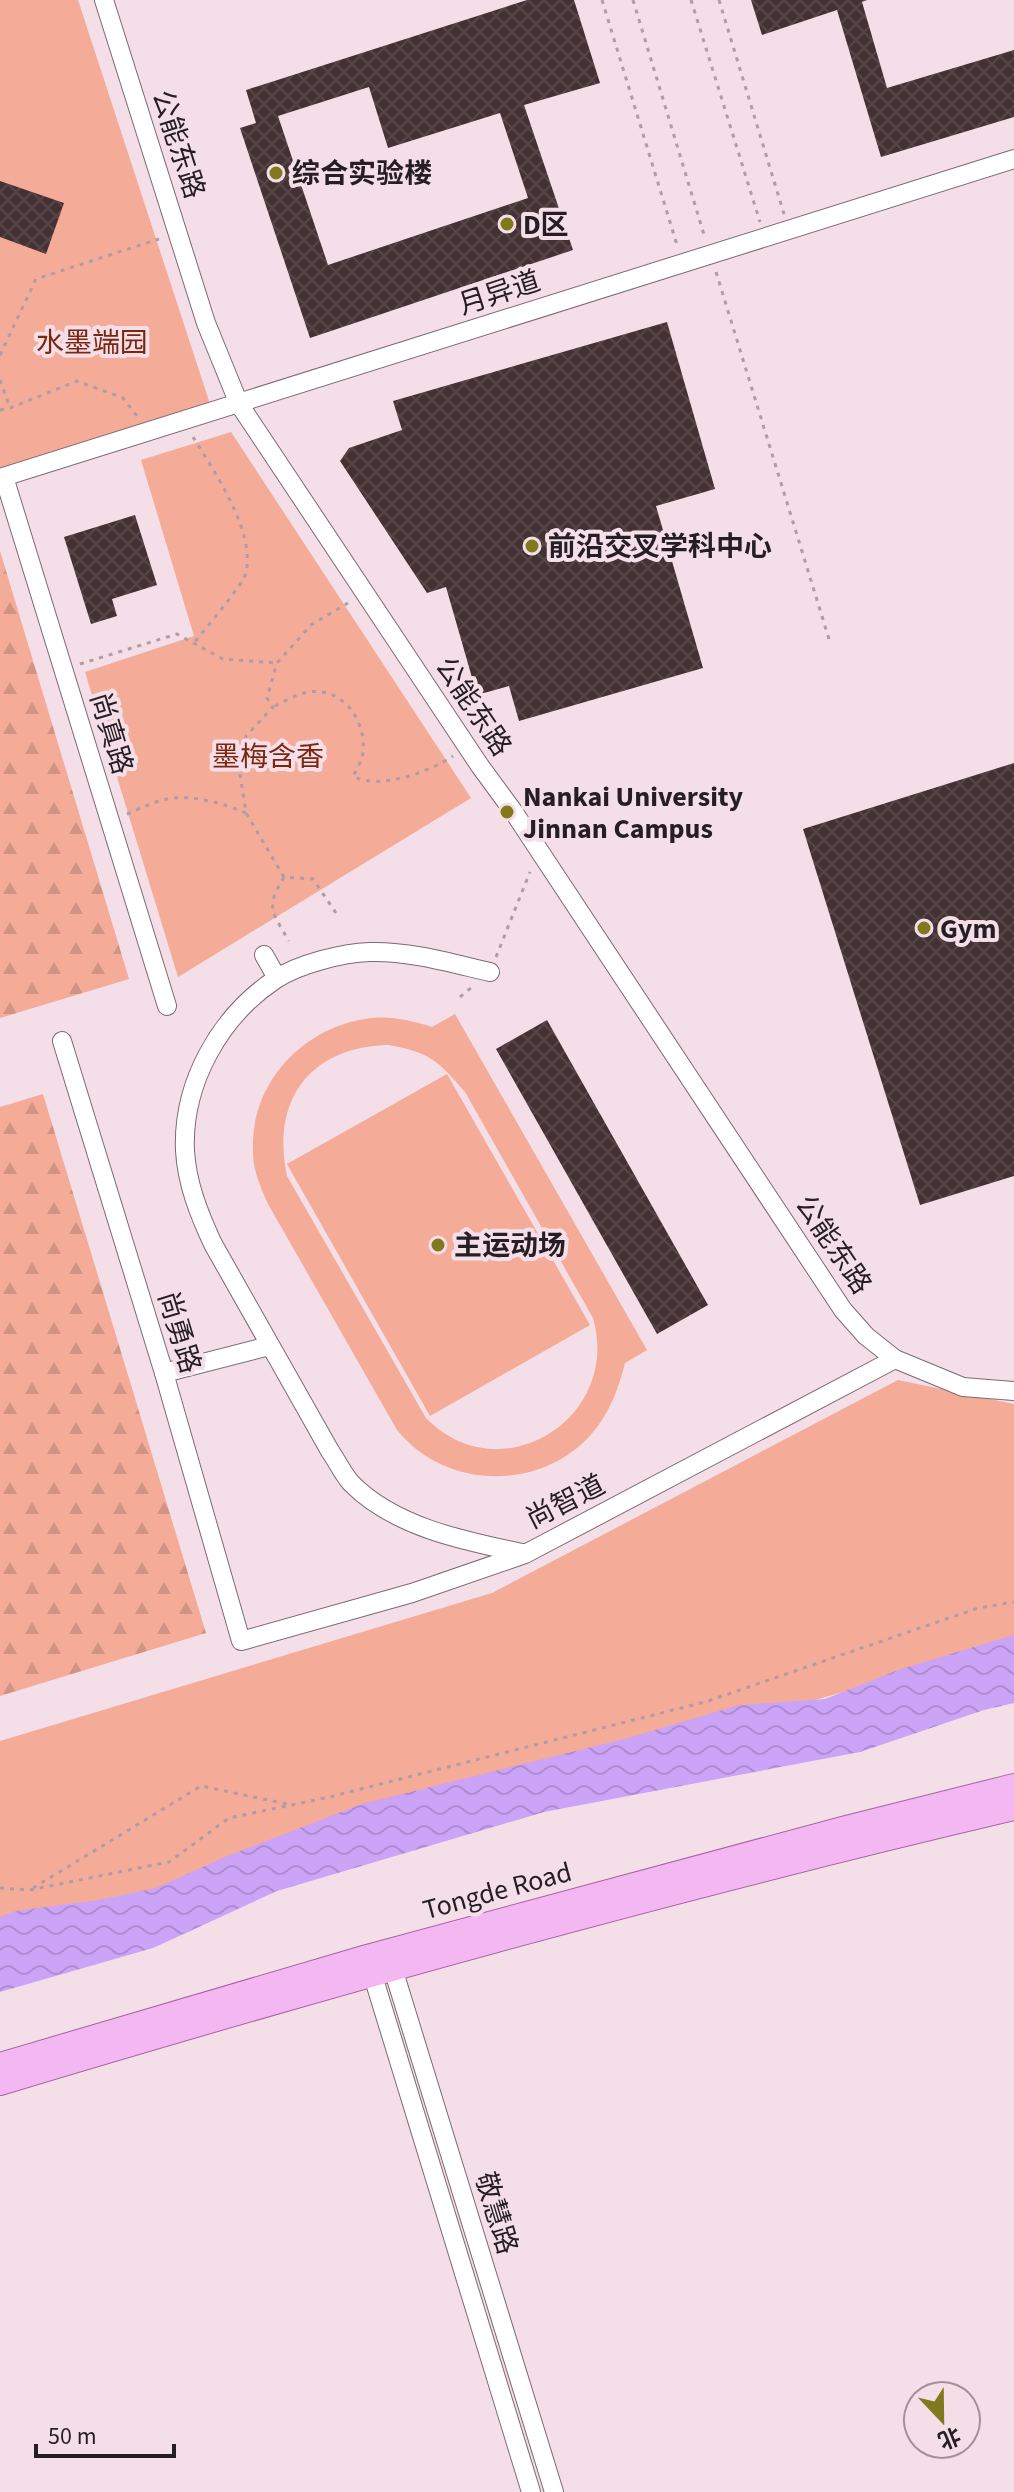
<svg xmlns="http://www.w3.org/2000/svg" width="1014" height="2492" font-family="'Source Sans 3','Noto Sans SC',sans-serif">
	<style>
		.forest { fill: url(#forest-firs) }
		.park { fill: #f4ab98; fill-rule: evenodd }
		.water { fill: url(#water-waves) }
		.building { fill: url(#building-cross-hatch); fill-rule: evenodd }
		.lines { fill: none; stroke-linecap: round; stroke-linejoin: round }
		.minor-casing { stroke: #7d6a72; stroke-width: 20 }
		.major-casing { stroke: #a663a3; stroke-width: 26 }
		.path { stroke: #af9da5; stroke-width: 3; stroke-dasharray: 4 6; stroke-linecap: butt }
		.minor { stroke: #fff; stroke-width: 18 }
		.major { stroke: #f3b8f2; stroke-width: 24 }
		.poi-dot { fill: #82791e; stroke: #f4dee7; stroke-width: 3 }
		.labels { text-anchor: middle; stroke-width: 8; stroke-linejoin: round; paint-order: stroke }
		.street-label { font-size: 28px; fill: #261e22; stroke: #f4dee7 }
		.poi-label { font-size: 28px; font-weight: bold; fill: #261e22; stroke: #f4dee7; text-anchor: start }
		.park-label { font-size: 28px; fill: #7b260f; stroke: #f4dee7 }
	</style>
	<defs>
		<pattern id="forest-firs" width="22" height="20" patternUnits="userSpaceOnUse" patternTransform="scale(2)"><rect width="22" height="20" fill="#f4ab98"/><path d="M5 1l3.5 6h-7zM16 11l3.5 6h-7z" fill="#d19383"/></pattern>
		<pattern id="water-waves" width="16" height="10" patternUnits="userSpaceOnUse" patternTransform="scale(2)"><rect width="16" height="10" fill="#cba3f7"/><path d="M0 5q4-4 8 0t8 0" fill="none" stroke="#ae8cd3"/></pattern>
		<pattern id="building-cross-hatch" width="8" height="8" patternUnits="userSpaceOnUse" patternTransform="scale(2)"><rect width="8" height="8" fill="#443133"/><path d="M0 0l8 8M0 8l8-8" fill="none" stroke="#564648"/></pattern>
	</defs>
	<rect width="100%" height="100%" fill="#f4dee7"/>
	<g class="forest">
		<path d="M0 551 129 979 0 1018Z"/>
		<path d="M43 1094 206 1633 0 1696V1107Z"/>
	</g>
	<g class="park">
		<path d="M0 0H78L210 404 0 468Z"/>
		<path d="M231 432 471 798 178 977 85 672 194 636 141 460Z"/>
		<path d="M455 1014 647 1350 625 1363C618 1391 608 1417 587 1439 534 1492 444 1488 397 1430L268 1204C260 1186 253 1170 253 1151 250 1082 305 1025 372 1018 392 1016 413 1021 432 1027ZM388 1045C430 1052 438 1061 465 1092L593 1318C622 1419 500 1494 426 1418L287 1176C271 1101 309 1047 388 1045Z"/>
		<path d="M447 1074 590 1325 430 1416 287 1164Z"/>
		<path d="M898 1380 1014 1404V1643L0 1934V1741L492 1593Z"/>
	</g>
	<path class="water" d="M1014 1635V1703L984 1710 860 1752 544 1812 277 1891 153 1948 0 1992V1917L15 1911 99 1900 156 1888 225 1857 362 1804 628 1738 739 1705 825 1699 901 1669Z"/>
	<g class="building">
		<path d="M527 0H574L600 83 524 105 573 250 310 338 240 128 256 123 246 90ZM369 87 388 148 500 113 528 198 328 265 278 116Z"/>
		<path d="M751 0H867L862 2 887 88 1014 50V117L881 157 837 10 762 35Z"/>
		<path d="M0 181 64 203 46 254 0 237Z"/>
		<path d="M667 322 715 489 656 506 703 668 519 721 509 686 477 695 446 587 427 593 340 461 349 448 402 430 393 401Z"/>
		<path d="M135 515 157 585 112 599 117 616 91 624 64 537Z"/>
		<path d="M1014 763V1176L920 1205 803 829Z"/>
		<path d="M547 1020 708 1305 657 1334 496 1049Z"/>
	</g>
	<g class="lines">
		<defs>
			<g id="minor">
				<path d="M104 0 206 323 239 404 480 766 513 811 843 1310 866 1336 895 1359 963 1387 1014 1391"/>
				<path d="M4 477 167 1006"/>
				<path d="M0 478 1014 159"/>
				<path d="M264 955 277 978"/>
				<path d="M490 972C451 963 410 951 370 952 342 953 299 964 276 979 220 1016 182 1083 185 1151 187 1184 199 1214 213 1244L330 1451C337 1461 343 1474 351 1483 394 1527 464 1541 522 1553"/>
				<path d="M62 1041 164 1373 241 1641 412 1593 525 1554 895 1359"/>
				<path d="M164 1373 269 1346"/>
				<path d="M390 1959 554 2492"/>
				<path d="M369 1963 531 2492"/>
			</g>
			<g id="major">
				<path d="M0 2065 367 1957 846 1828 1014 1786"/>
				<path d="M0 2083C335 1982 673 1888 1014 1808"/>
			</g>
		</defs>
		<use href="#minor" class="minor-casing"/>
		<use href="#major" class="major-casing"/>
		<g class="path">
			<path d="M602 0 677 245"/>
			<path d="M633 0 705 238"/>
			<path d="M691 0 760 222"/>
			<path d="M719 0 784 214"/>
			<path d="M716 272 829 639"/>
			<path d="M0 355 36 279 159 239"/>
			<path d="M0 380 10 408"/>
			<path d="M0 410 10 408 77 381 123 398 137 416"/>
			<path d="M193 437C215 473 255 530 246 573 243 585 204 630 194 643"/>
			<path d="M80 664 177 634 223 659 277 663"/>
			<path d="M275 706C289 699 304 689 322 692 350 696 366 727 363 753 362 761 357 769 353 776 379 791 431 771 453 756"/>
			<path d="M127 814C139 809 151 803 163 800 189 793 222 803 246 813"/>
			<path d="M284 877C265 908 272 912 289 941"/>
			<path d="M336 913 313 879 284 877 246 813 239 768 246 736 273 707 267 698 277 663 311 625 348 603"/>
			<path d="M496 957 530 872"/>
			<path d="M460 997 472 987"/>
			<path d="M0 1888 30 1890 169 1862 229 1818 325 1798 705 1702 978 1608 1014 1602"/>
			<path d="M33 1888 201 1786 287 1804"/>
		</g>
		<use href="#minor" class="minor"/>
		<use href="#major" class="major"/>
	</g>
	<g class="poi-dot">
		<circle cx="276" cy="173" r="8"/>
		<circle cx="507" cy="224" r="8"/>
		<circle cx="532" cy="546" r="8"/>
		<circle cx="507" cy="812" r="8"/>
		<circle cx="924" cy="928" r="8"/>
		<circle cx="438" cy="1245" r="8"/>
	</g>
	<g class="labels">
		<g class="street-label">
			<text transform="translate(179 144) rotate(72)" y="10">公能东路</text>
			<text transform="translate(499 292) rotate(-18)" y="10">月异道</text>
			<text transform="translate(474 706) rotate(56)" y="10">公能东路</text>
			<text transform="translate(112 733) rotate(73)" y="10">尚真路</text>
			<text transform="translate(834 1244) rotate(56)" y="10">公能东路</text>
			<text transform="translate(180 1332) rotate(73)" y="10">尚勇路</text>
			<text transform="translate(565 1501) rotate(-27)" y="10">尚智道</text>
			<text transform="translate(497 1890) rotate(-15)" y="10">Tongde Road</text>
			<text transform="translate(497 2213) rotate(73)" y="10">敬慧路</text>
		</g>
		<g class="poi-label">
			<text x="292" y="183">综合实验楼</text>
			<text x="523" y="234">D区</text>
			<text x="548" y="556">前沿交叉学科中心</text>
			<text x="523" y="806">Nankai University<tspan x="523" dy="32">Jinnan Campus</tspan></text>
			<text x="940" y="938">Gym</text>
			<text x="454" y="1255">主运动场</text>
		</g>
		<g class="park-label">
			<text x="92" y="352">水墨端园</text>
			<text x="268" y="766">墨梅含香</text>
		</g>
	</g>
	<g transform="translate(942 2420) rotate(158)"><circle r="38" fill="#f4dee7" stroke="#a29198" stroke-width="2"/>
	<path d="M0-6L14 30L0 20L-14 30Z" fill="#82791e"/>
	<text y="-12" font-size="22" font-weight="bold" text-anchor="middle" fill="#261e22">北</text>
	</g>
	<path d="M36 2444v12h138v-12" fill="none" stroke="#261e22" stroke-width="4"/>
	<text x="48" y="2444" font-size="24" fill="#261e22" stroke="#f4dee7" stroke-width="6" paint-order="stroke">50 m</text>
</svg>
